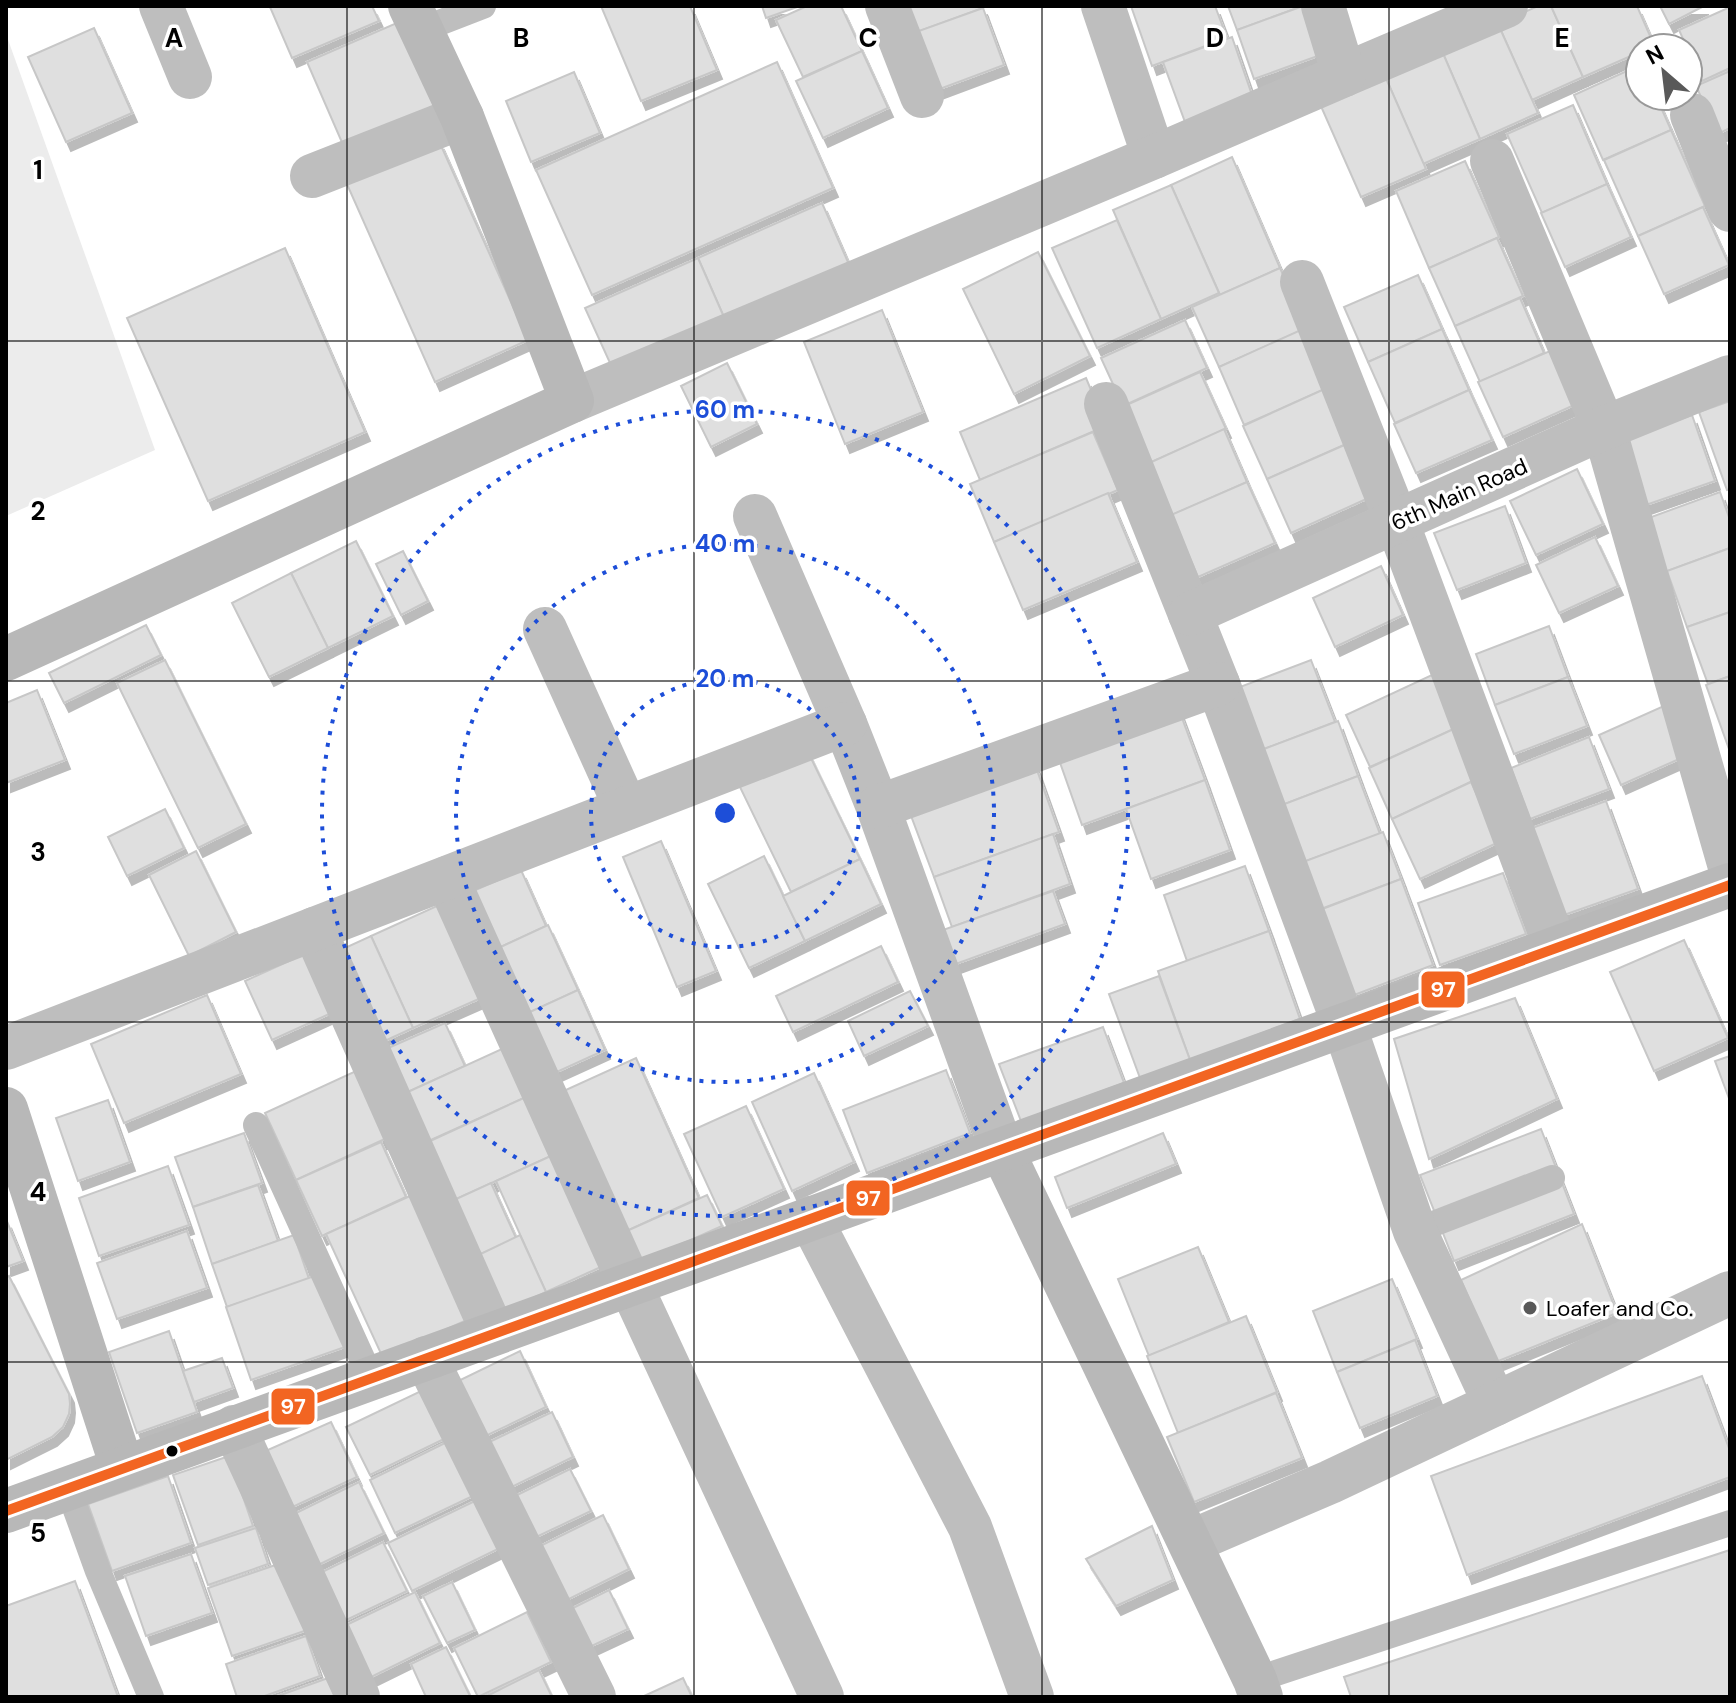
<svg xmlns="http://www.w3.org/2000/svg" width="1736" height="1703" font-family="'DM Sans',sans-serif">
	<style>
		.green { fill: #ececec }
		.building { fill: #dfdfdf; stroke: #c7c7c7; stroke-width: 2; filter: url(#shadow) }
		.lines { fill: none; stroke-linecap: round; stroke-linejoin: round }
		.lane { stroke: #bebebe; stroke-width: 26 }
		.street { stroke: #bebebe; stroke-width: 44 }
		.secondary { stroke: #b8b8b8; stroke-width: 44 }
		.bus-1-casing { stroke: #fff; stroke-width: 16 }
		.bus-1 { stroke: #f26522; stroke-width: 10 }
		.grid { fill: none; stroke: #000; stroke-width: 2; stroke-opacity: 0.55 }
		.ring { fill: none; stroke: #1d4ed8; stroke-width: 4; stroke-dasharray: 4 8 }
		.poi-dot { fill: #595959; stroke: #fff; stroke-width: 3 }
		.bus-dot { fill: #000; stroke: #fff; stroke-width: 3 }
		.labels { text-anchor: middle; stroke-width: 7; stroke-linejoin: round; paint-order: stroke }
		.street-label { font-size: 22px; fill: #000; stroke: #fff }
		.poi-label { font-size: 22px; fill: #000; stroke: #fff; text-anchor: start }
		.grid-label { font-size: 26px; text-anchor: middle; font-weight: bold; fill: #000; stroke: #fff; stroke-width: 7; stroke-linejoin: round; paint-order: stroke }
		.centre { fill: #1d4ed8; stroke: #fff; stroke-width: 4 }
		.ring-label { font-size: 24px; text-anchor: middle; font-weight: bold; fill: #1d4ed8; stroke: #fff; stroke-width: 7; stroke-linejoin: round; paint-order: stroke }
		.line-badge { stroke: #fff; stroke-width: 3 }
		.badge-label { font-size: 22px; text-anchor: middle; font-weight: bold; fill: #fff }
	</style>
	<defs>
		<filter id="shadow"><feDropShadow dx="5" dy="9" stdDeviation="0" flood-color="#0004"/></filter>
	</defs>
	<rect width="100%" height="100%" fill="#fff"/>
	<path class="green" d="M6 34 155 450 6 516Z"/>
	<g class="building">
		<path d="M272 6H372L379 21 292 58 270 7Z"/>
		<path d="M601 6H690L717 70 641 101Z"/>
		<path d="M762 6H800L766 18Z"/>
		<path d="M807 6H841L862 51 803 77 776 20Z"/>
		<path d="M908 6H982L983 8 917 32Z"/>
		<path d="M1131 6H1215L1227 38 1152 66Z"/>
		<path d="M1228 6H1303L1237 30Z"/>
		<path d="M1303 6 1326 53 1254 79 1237 30Z"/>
		<path d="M1538 6H1551L1583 77 1532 100 1498 24Z"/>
		<path d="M1551 6H1637L1654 45 1648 48H1640V52L1583 77Z"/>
		<path d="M1660 6H1704L1669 24Z"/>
		<path d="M1730 7V68L1702 81 1679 30Z"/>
		<path d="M983 8 1004 65 937 90 916 32Z"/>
		<path d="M399 22 439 113 347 154 307 62Z"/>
		<path d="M1498 24 1538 113 1480 139 1441 49Z"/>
		<path d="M94 28 132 113 66 142 28 57Z"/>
		<path d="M1232 37 1253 98 1185 122 1163 62Z"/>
		<path d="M862 51 888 108 823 138 796 81Z"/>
		<path d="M1442 51 1480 139 1423 164 1385 76Z"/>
		<path d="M777 62 833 188 592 295 536 170Z"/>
		<path d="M1640 65V96H1656L1671 130 1603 160 1574 95Z"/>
		<path d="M1730 71V128L1718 134 1696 86Z"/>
		<path d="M574 72 600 133 531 162 506 101Z"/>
		<path d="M1385 76 1426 169 1361 197 1320 104Z"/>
		<path d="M1573 105 1607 184 1542 213 1507 134Z"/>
		<path d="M1671 130 1705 206 1638 236 1604 160Z"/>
		<path d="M439 141 528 340 435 382 346 182Z"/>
		<path d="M1232 157 1280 268 1220 295 1171 185Z"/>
		<path d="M1465 161 1499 237 1429 268 1396 191Z"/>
		<path d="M1607 184 1631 237 1565 267 1541 213Z"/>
		<path d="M1171 185 1219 293 1161 319 1113 210Z"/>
		<path d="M822 203 851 269 727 324 698 258Z"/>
		<path d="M1703 207 1729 265 1664 294 1638 236Z"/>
		<path d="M1117 220 1161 319 1097 348 1052 248Z"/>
		<path d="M1497 238 1523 296 1455 326 1429 268Z"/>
		<path d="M285 248 365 432 208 501 127 318Z"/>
		<path d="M1038 252 1090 356 1014 394 963 289Z"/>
		<path d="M698 258 727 324 615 374 585 308Z"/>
		<path d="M1280 268 1307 328 1219 367 1192 307Z"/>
		<path d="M1418 275 1442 329 1368 362 1344 307Z"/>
		<path d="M1520 298 1544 353 1480 382 1455 326Z"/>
		<path d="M882 310 923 412 845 444 804 342Z"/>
		<path d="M1185 320 1207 368 1123 406 1101 358Z"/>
		<path d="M1303 329 1329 387 1244 425 1219 367Z"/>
		<path d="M1442 329 1469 390 1395 423 1368 362Z"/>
		<path d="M1557 348 1581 402 1503 437 1478 382Z"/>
		<path d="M727 363 757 424 711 447 681 386Z"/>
		<path d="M1200 372 1226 429 1147 464 1122 407Z"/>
		<path d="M1086 378 1106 426 980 480 960 432Z"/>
		<path d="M1329 387 1353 441 1267 479 1243 426Z"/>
		<path d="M1469 390 1492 440 1416 473 1394 424Z"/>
		<path d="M1730 401V489L1727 490 1699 412Z"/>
		<path d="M1692 415 1715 481 1643 506 1619 441Z"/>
		<path d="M1224 429 1247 482 1170 516 1147 464Z"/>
		<path d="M1093 432 1118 490 994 542 970 484Z"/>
		<path d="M1349 443 1373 496 1291 533 1267 479Z"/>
		<path d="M1577 469 1603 524 1536 555 1510 501Z"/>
		<path d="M1247 482 1275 543 1198 577 1171 515Z"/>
		<path d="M1720 492 1730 520V548L1662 573 1643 520Z"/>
		<path d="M1108 493 1137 562 1023 610 994 542Z"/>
		<path d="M1505 506 1526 563 1457 590 1434 533Z"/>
		<path d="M1595 537 1618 586 1559 613 1536 565Z"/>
		<path d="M356 541 393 616 328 648 291 573Z"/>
		<path d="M1730 548V612L1687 627 1667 571Z"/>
		<path d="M403 551 428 601 401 615 376 564Z"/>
		<path d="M1381 566 1403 615 1335 647 1313 598Z"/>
		<path d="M291 573 328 648 269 677 232 603Z"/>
		<path d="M1730 612V676L1708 684 1687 627Z"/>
		<path d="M146 625 161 655 64 703 49 673Z"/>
		<path d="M1549 626 1568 677 1495 705 1476 654Z"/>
		<path d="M165 660 246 824 198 848 117 683Z"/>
		<path d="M1311 660 1335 722 1256 752 1232 690Z"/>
		<path d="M1434 674 1458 727 1370 767 1346 715Z"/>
		<path d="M1730 676V749H1729L1706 685Z"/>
		<path d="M1568 677 1587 726 1514 754 1495 705Z"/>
		<path d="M37 690 65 760 6 783V703Z"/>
		<path d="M1666 705 1688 755 1621 785 1599 735Z"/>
		<path d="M1179 710 1205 780 1082 825 1057 754Z"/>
		<path d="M1338 721 1358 776 1277 807 1256 752Z"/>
		<path d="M1458 727 1481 777 1392 819 1369 768Z"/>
		<path d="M1589 737 1609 789 1530 819 1511 768Z"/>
		<path d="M808 752 860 859 791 892 739 785Z"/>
		<path d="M1033 759 1059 832 934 877 907 805Z"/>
		<path d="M1358 776 1380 834 1295 865 1274 808Z"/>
		<path d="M1205 780 1230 850 1151 879 1126 809Z"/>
		<path d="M1471 782 1499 842 1420 879 1392 819Z"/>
		<path d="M1606 801 1638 889 1564 915 1532 828Z"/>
		<path d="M165 809 184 848 127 876 108 837Z"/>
		<path d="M1383 832 1401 879 1313 912 1295 865Z"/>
		<path d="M1053 834 1070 884 952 927 934 877Z"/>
		<path d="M661 841 716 971 677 987 623 857Z"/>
		<path d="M196 851 236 932 189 956 149 875Z"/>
		<path d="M764 856 805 941 749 968 708 884Z"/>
		<path d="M860 859 881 904 805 941 783 896Z"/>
		<path d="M1245 866 1269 931 1187 961 1164 895Z"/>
		<path d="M521 870 546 926 490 952 464 895Z"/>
		<path d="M1503 873 1526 934 1440 965 1418 903Z"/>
		<path d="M1401 879 1433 965 1349 997 1317 911Z"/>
		<path d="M1053 891 1065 924 953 965 940 931Z"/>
		<path d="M439 905 481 998 413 1028 371 936Z"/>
		<path d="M548 925 578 990 520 1017 490 952Z"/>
		<path d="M1269 931 1300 1019 1190 1060 1158 971Z"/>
		<path d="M371 936 413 1028 376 1045 334 953Z"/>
		<path d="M1684 940 1728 1038 1654 1071 1610 972Z"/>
		<path d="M881 946 898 982 793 1032 776 996Z"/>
		<path d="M311 951 338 1010 272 1040 245 981Z"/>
		<path d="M1159 976 1190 1060 1140 1078 1109 994Z"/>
		<path d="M578 990 605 1050 548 1076 521 1016Z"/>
		<path d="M910 991 928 1026 864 1056 848 1021Z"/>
		<path d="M207 995 241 1074 124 1123 91 1044Z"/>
		<path d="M1515 998 1557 1099 1429 1159 1394 1039Z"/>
		<path d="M445 1023 465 1066 399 1096 379 1052Z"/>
		<path d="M1103 1027 1124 1083 1021 1121 999 1064Z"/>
		<path d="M504 1048 526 1097 422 1144 399 1096Z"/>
		<path d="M1730 1056V1101L1715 1061Z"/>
		<path d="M636 1058 699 1198 620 1234 557 1094Z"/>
		<path d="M946 1070 970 1133 867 1173 843 1110Z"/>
		<path d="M356 1071 387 1138 296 1180 265 1113Z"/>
		<path d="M814 1073 854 1162 792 1191 752 1102Z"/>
		<path d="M526 1097 553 1155 454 1200 428 1142Z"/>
		<path d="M108 1100 130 1162 78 1181 56 1118Z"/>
		<path d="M746 1106 784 1189 722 1217 684 1134Z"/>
		<path d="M1541 1129 1574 1214 1454 1261 1420 1175Z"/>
		<path d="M244 1133 262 1183 193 1207 175 1157Z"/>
		<path d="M1163 1133 1176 1164 1067 1208 1055 1177Z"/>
		<path d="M381 1142 406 1197 322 1236 296 1180Z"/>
		<path d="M553 1155 603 1266 546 1292 496 1181Z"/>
		<path d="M168 1166 189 1225 99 1256 79 1198Z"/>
		<path d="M491 1183 516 1238 468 1260 454 1200Z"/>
		<path d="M258 1185 278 1241 212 1264 193 1207Z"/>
		<path d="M421 1191 478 1315 383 1358 326 1234Z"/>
		<path d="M707 1195 722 1226 635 1265 620 1234Z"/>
		<path d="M6 1219 23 1261 6 1267Z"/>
		<path d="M1582 1224 1617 1313 1496 1362 1461 1280Z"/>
		<path d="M187 1231 207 1288 117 1319 97 1263Z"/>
		<path d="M294 1235 309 1279 227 1307 212 1264Z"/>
		<path d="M520 1235 546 1292 494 1316 468 1260Z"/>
		<path d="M1198 1247 1229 1322 1149 1356 1118 1279Z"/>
		<path d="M320 1274 345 1347 251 1380 226 1307Z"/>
		<path d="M9 1276 69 1394 70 1404 69 1414 63 1427 52 1437 6 1460V1278Z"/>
		<path d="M1392 1279 1417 1339 1337 1372 1313 1311Z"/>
		<path d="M1246 1316 1277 1392 1178 1433 1147 1356Z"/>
		<path d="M169 1331 197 1412 137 1433 109 1352Z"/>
		<path d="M1415 1340 1437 1396 1360 1428 1337 1372Z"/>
		<path d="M520 1351 546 1407 475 1441 448 1386Z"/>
		<path d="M222 1358 233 1388 194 1402 183 1371Z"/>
		<path d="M1702 1376 1730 1451V1477L1467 1575 1431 1476Z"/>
		<path d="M421 1391 444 1439 370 1475 346 1427Z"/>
		<path d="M1276 1393 1302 1458 1194 1502 1167 1437Z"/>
		<path d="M552 1412 573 1457 501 1492 479 1447Z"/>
		<path d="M331 1422 357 1477 286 1510 261 1453Z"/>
		<path d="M451 1440 477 1494 395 1533 370 1480Z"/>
		<path d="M229 1456 253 1526 198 1545 173 1475Z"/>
		<path d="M570 1469 591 1511 532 1539 511 1498Z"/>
		<path d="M168 1476 191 1543 112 1571 88 1504Z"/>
		<path d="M359 1482 384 1533 314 1567 290 1516Z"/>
		<path d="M479 1499 502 1547 412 1591 388 1543Z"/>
		<path d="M603 1515 629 1569 559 1604 532 1550Z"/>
		<path d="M1152 1526 1173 1580 1116 1606 1086 1559Z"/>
		<path d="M256 1528 268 1564 208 1585 195 1548Z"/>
		<path d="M383 1542 407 1591 340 1623 316 1575Z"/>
		<path d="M1730 1550V1697H1351L1344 1677Z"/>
		<path d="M191 1554 212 1613 146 1636 125 1576Z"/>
		<path d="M290 1560 313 1628 232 1656 208 1588Z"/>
		<path d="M75 1581 118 1697H6V1606Z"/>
		<path d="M452 1582 475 1630 447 1643 423 1596Z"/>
		<path d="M609 1590 628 1629 581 1651 563 1613Z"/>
		<path d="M415 1592 440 1643 363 1681 338 1629Z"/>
		<path d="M527 1612 551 1662 478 1697 454 1648Z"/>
		<path d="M306 1636 320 1676 262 1697H237L226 1664Z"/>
		<path d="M446 1647 470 1696 467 1697H426L411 1664Z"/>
		<path d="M539 1670 552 1697H485Z"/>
		<path d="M328 1678 335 1697H275Z"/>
		<path d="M683 1678 692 1697H642Z"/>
	</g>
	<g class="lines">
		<g class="lane">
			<path d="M421 30 483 6"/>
			<path d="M256 1125 371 1378"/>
			<path d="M1415 1231 1552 1178"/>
			<path d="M68 1488 98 1571 151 1697"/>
			<path d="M1255 1680 1730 1523"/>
		</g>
		<g class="street">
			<path d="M161 6 190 77"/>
			<path d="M887 6 922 96"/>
			<path d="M1103 6 1154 157"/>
			<path d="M1344 75 1506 6"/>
			<path d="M1692 115 1730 210"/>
			<path d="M1492 161 1604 428 1730 867"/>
			<path d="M312 176 462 117"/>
			<path d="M1302 282 1397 522 1556 948"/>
			<path d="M572 401 1154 157 1344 75 1323 6"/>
			<path d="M1106 404 1218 684 1344 1025 1415 1231 1495 1404"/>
			<path d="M755 516 845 724 878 807 1002 1150"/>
			<path d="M1190 614 1604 428 1730 377"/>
			<path d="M545 629 626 808"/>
			<path d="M878 807 1218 684"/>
			<path d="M447 878 630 1284 822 1697"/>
			<path d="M314 929 493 1333"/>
			<path d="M6 1048 845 724"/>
			<path d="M810 1218 970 1527 1032 1697"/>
			<path d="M426 1358 594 1697"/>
			<path d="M234 1427 358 1697"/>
			<path d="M1190 1542 1330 1482 1730 1293"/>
		</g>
		<g class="secondary">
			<path d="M6 659 572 401 462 117 410 6"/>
			<path d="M6 1109 122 1467"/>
			<path d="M1002 1150 1255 1680 1261 1697"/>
			<path d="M6 1511 1730 885"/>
		</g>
		<defs>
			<path id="bus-1" d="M6 1511 1730 885"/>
		</defs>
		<use href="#bus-1" class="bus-1-casing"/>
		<use href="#bus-1" class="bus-1"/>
	</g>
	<path class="grid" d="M347 6V1697M694 6V1697M1042 6V1697M1389 6V1697M6 341H1730M6 681H1730M6 1022H1730M6 1362H1730"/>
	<g class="ring">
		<circle cx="725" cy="813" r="134"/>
		<circle cx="725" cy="813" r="269"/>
		<circle cx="725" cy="813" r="403"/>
	</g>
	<circle class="poi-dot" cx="1530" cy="1308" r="8"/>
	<circle class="bus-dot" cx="172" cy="1451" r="7"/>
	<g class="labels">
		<g class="street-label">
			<text transform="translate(1459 494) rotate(-24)" y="8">6th Main Road</text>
		</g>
		<g class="poi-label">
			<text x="1546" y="1316">Loafer and Co.</text>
		</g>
	</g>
	<g class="grid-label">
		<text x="174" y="47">A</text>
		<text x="521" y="47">B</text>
		<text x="868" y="47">C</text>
		<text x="1215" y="47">D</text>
		<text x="1562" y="47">E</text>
		<text x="38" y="179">1</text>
		<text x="38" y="520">2</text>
		<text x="38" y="861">3</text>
		<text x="38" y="1201">4</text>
		<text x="38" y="1542">5</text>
	</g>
	<circle cx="725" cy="813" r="12" class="centre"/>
	<g class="ring-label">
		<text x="725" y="418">60 m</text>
		<text x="725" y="552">40 m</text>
		<text x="725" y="687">20 m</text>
	</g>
	<g class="line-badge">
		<rect x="1420" y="970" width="46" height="39" rx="8" fill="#f26522"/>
		<rect x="845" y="1179" width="46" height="38" rx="8" fill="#f26522"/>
		<rect x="270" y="1387" width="46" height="39" rx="8" fill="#f26522"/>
	</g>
	<g class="badge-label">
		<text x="1443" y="997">97</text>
		<text x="868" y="1206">97</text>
		<text x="293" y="1414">97</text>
	</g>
	<rect width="1736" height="1703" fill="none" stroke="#000000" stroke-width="16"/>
	<g transform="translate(1664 72) rotate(332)"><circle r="38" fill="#ffffff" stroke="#999999" stroke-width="2"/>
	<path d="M0-6L14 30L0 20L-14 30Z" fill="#595959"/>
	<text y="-12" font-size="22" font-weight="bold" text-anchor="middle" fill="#000000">N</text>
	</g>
</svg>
